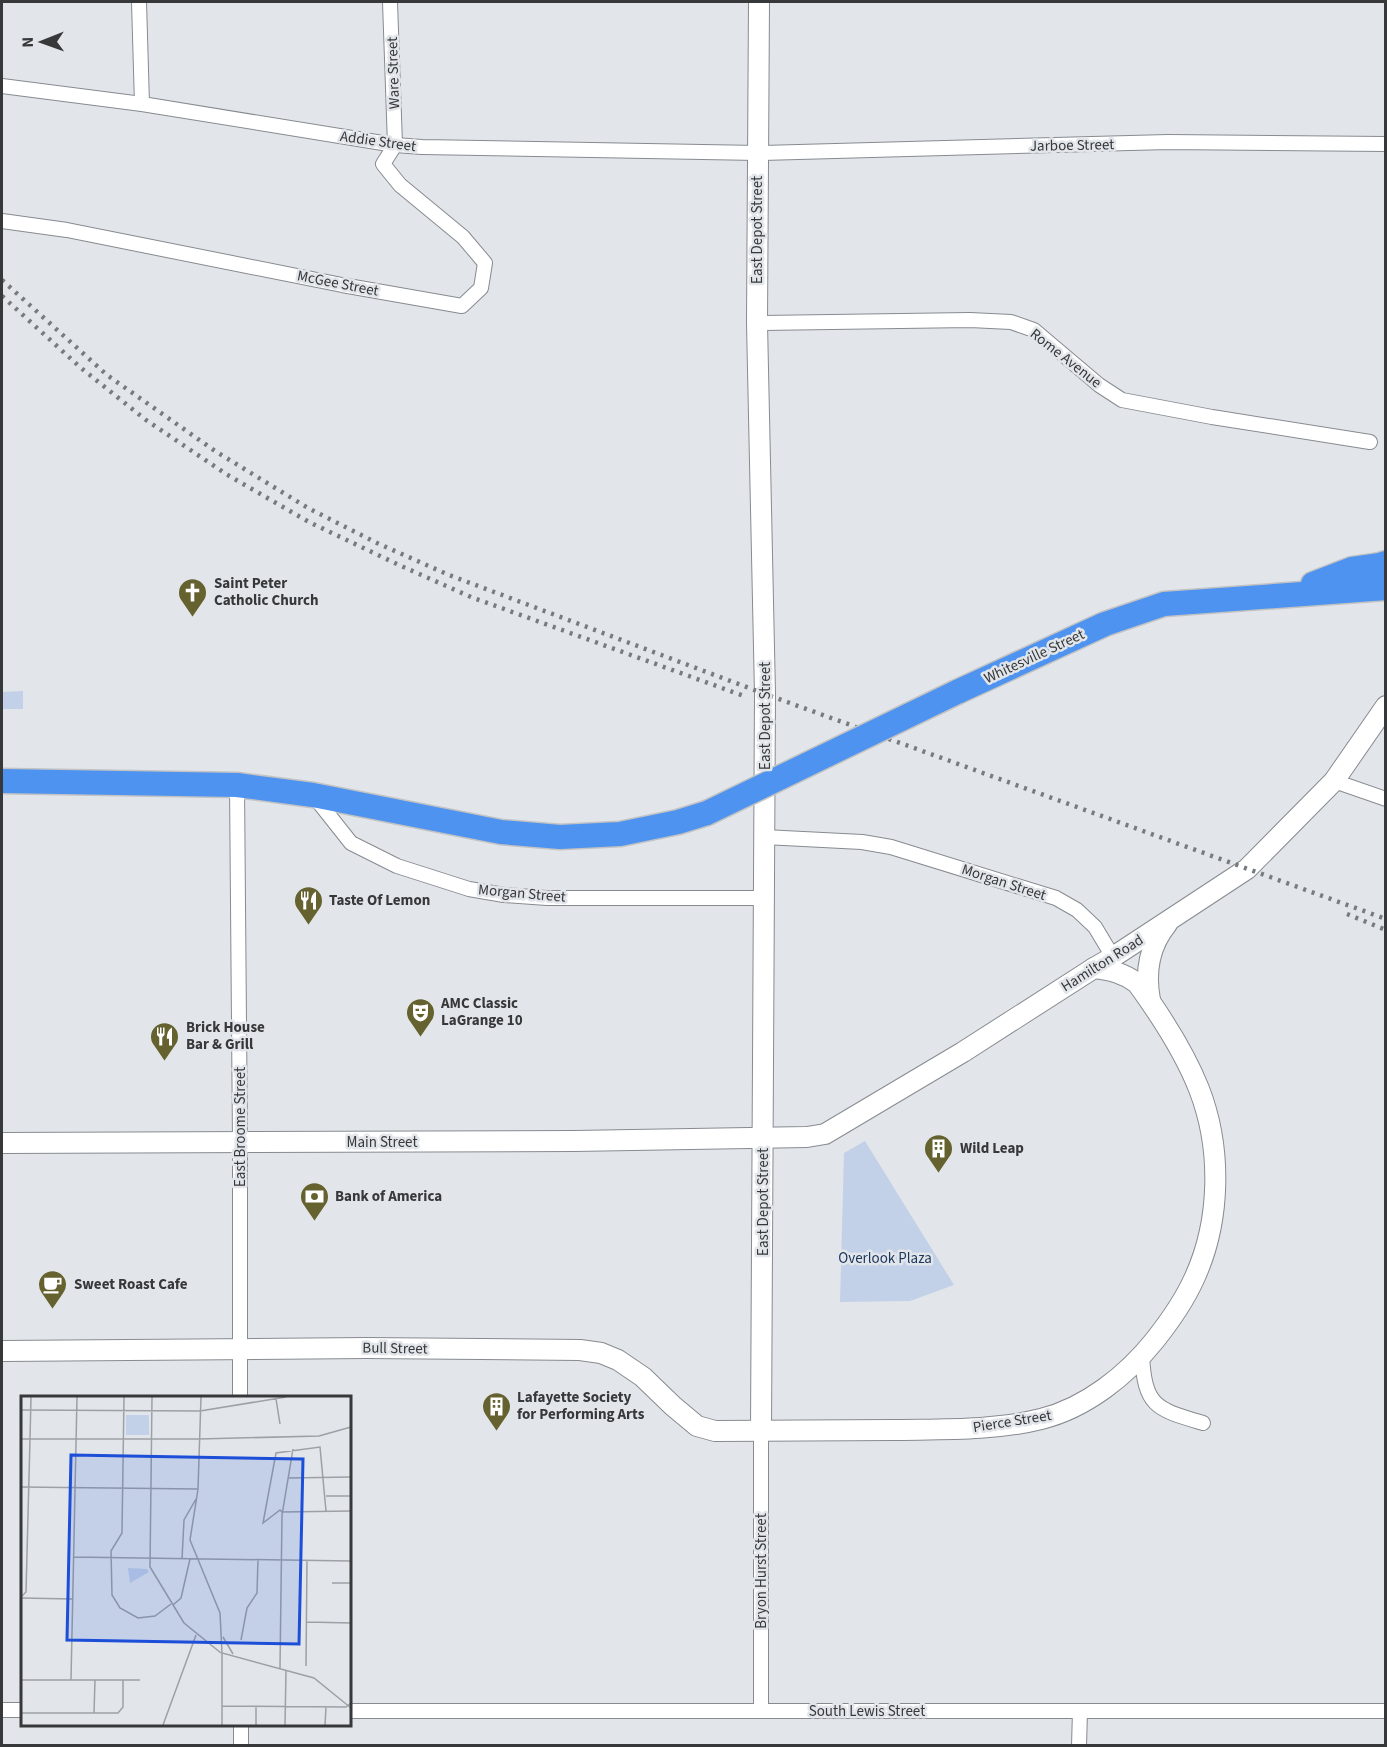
<svg xmlns="http://www.w3.org/2000/svg" width="1387" height="1747" font-family="'Source Sans 3',sans-serif">
	<style>
		.green { fill: #c2d1e7 }
		.lines { fill: none; stroke-linecap: round; stroke-linejoin: round }
		.street-casing { stroke: #878b90; stroke-width: 16 }
		.secondary-casing { stroke: #878b90; stroke-width: 22 }
		.highway-casing { stroke: #c3c3c4; stroke-width: 27 }
		.street { stroke: #fff; stroke-width: 14 }
		.secondary { stroke: #fff; stroke-width: 20 }
		.highway { stroke: #4d93ef; stroke-width: 24 }
		.rail { stroke: #787b7e; stroke-width: 4.5; stroke-dasharray: 3 6; stroke-linecap: butt }
		.highway-bridge-casing { stroke: #c3c3c4; stroke-width: 27; stroke-linecap: butt }
		.highway-bridge { stroke: #4d93ef; stroke-width: 24 }
		.labels { text-anchor: middle; stroke-width: 5; stroke-linejoin: round; paint-order: stroke }
		.street-label { font-size: 15px; fill: #36383a; stroke: #e2e6eb }
		.poi-label { font-size: 15px; font-weight: bold; fill: #36383a; stroke: #e2e6eb; text-anchor: start }
		.park-label { font-size: 15px; fill: #1a365b; stroke: #e2e6eb }
		.inset-road { fill: none; stroke: #9da0a4; stroke-width: 1.5 }
		.view { fill: #1d4ed8; fill-opacity: 0.15; stroke: #1d4ed8; stroke-width: 3 }
		.inset-edge { fill: none; stroke: #36383a; stroke-width: 3 }
	</style>
	<rect width="100%" height="100%" fill="#e2e6eb"/>
	<g class="green">
		<path d="M23 691V709H2V692Z"/>
		<path d="M865 1141 954 1285 910 1301 840 1302 844 1153Z"/>
	</g>
	<g class="lines">
		<defs>
			<g id="street">
				<path d="M139 2 142 104"/>
				<path d="M2 86 142 104 395 145 422 147 758 153 1168 142 1386 144"/>
				<path d="M2 221 67 230 342 285 462 306 481 288 485 263 463 237 400 185 383 164 395 145 390 2"/>
				<path d="M757 323 970 320 1011 322 1034 330 1099 385 1122 400 1212 417 1370 442"/>
				<path d="M1334 781 1386 799"/>
				<path d="M237 785 240 1142V1398"/>
				<path d="M313 795 351 843 397 866 469 889 504 895 547 898H764"/>
				<path d="M764 837 862 842 891 847 1056 898 1077 910 1095 927 1113 957"/>
				<path d="M1142 1356C1145 1407 1156 1409 1203 1423"/>
				<path d="M2 1710H22"/>
				<path d="M350 1711H1386"/>
				<path d="M761 1711V1431"/>
				<path d="M241 1724V1746"/>
				<path d="M1079 1746 1080 1711"/>
			</g>
			<g id="secondary">
				<path d="M759 2 757 323 765 694 761 1431"/>
				<path d="M1150 1000C1145 973 1149 946 1167 924"/>
				<path d="M2 1143 574 1141 807 1137 825 1134 963 1052 1094 968 1113 957 1247 869 1334 781 1386 706"/>
				<path d="M2 1351 366 1348 580 1350 601 1353 618 1360 643 1377 673 1406 697 1426 715 1431C774 1431 833 1430 892 1430 942 1429 993 1431 1041 1419 1086 1408 1127 1375 1155 1340 1170 1321 1184 1301 1194 1279 1221 1221 1222 1148 1199 1089 1184 1051 1161 1016 1137 983 1123 973 1111 970 1094 968"/>
			</g>
			<g id="highway">
				<path d="M1313 584 1352 569 1380 565 1386 563"/>
				<path d="M957 692 1105 624 1164 604 1386 588"/>
				<path d="M2 781 237 785 313 795 501 832 560 837 620 834 678 822 707 813"/>
			</g>
		</defs>
		<use href="#street" class="street-casing"/>
		<use href="#secondary" class="secondary-casing"/>
		<use href="#highway" class="highway-casing"/>
		<use href="#street" class="street"/>
		<use href="#secondary" class="secondary"/>
		<use href="#highway" class="highway"/>
		<g class="rail">
			<path d="M2 280 107 375 215 451 308 508 377 543 449 575 765 694 1386 919"/>
			<path d="M2 296 81 368 146 420 226 474 309 522 399 565 471 597 744 696"/>
			<path d="M1347 914 1386 930"/>
		</g>
		<defs>
			<path id="highway-bridge" d="M707 813 957 692"/>
		</defs>
		<use href="#highway-bridge" class="highway-bridge-casing"/>
		<use href="#highway-bridge" class="highway-bridge"/>
	</g>
	<defs>
		<symbol id="church-pin" viewBox="-11 -11 22 30"><path d="M0 17L-7.5 6A9.5 9.5 0 1 1 7.5 6Z" fill="#65622f" stroke="#e2e6eb"/><path d="M-1.2-6h2.4v3.5h3.3v2.4h-3.3V6h-2.4V-.1h-3.3v-2.4h3.3Z" fill="#fff"/></symbol>
		<symbol id="restaurant-pin" viewBox="-11 -11 22 30"><path d="M0 17L-7.5 6A9.5 9.5 0 1 1 7.5 6Z" fill="#65622f" stroke="#e2e6eb"/><path d="M-5-6h1v4h1v-4h1v4h1v-4h1v5L-1.5 .5V6h-2V.5L-5-1ZM5-6V6H3V1.5H1.5Q1.5-4 5-6Z" fill="#fff"/></symbol>
		<symbol id="theatre-pin" viewBox="-11 -11 22 30"><path d="M0 17L-7.5 6A9.5 9.5 0 1 1 7.5 6Z" fill="#65622f" stroke="#e2e6eb"/><path d="M-5-5.5Q0-4 5-5.5V0Q5 5 0 6Q-5 5-5 0ZM-3.3-2.5H-1v1.5H-3.3ZM1-2.5H3.3v1.5H1ZM-2.8 1Q0 5.5 2.8 1Z" fill="#fff"/></symbol>
		<symbol id="building-pin" viewBox="-11 -11 22 30"><path d="M0 17L-7.5 6A9.5 9.5 0 1 1 7.5 6Z" fill="#65622f" stroke="#e2e6eb"/><path d="M-4-6H4V6H1V3H-1V6H-4ZM-2.5-4.3h1.7v1.8h-1.7ZM.8-4.3h1.7v1.8H.8ZM-2.5-1h1.7V.8h-1.7ZM.8-1h1.7V.8H.8Z" fill="#fff"/></symbol>
		<symbol id="bank-pin" viewBox="-11 -11 22 30"><path d="M0 17L-7.5 6A9.5 9.5 0 1 1 7.5 6Z" fill="#65622f" stroke="#e2e6eb"/><path d="M-6-4H6V4H-6ZM0-2.3a2.3 2.3 0 1 0 0 4.6a2.3 2.3 0 1 0 0-4.6Z" fill="#fff"/></symbol>
		<symbol id="cafe-pin" viewBox="-11 -11 22 30"><path d="M0 17L-7.5 6A9.5 9.5 0 1 1 7.5 6Z" fill="#65622f" stroke="#e2e6eb"/><path d="M-5.5-4.5H6V0H3Q3 3.5 0 3.5H-2.5Q-5.5 3.5-5.5 0ZM3-3.2v2h1.7v-2ZM-6 4.5H4V6H-6Z" fill="#fff"/></symbol>
	</defs>
	<g fill-rule="evenodd">
		<use href="#church-pin" x="176" y="576" width="33" height="45"/>
		<use href="#restaurant-pin" x="292" y="884" width="33" height="45"/>
		<use href="#theatre-pin" x="404" y="996" width="33" height="45"/>
		<use href="#restaurant-pin" x="148" y="1020" width="33" height="45"/>
		<use href="#building-pin" x="922" y="1132" width="33" height="45"/>
		<use href="#bank-pin" x="298" y="1180" width="33" height="45"/>
		<use href="#cafe-pin" x="36" y="1268" width="33" height="45"/>
		<use href="#building-pin" x="480" y="1390" width="33" height="45"/>
	</g>
	<g class="labels">
		<g class="street-label">
			<text transform="translate(393 73) rotate(-92)" y="5">Ware Street</text>
			<text transform="translate(378 141) rotate(8)" y="5">Addie Street</text>
			<text transform="translate(1072 145) rotate(-1)" y="5">Jarboe Street</text>
			<text transform="translate(757 230) rotate(-90)" y="5">East Depot Street</text>
			<text transform="translate(338 283) rotate(11)" y="5">McGee Street</text>
			<text transform="translate(1066 358) rotate(38)" y="5">Rome Avenue</text>
			<text transform="translate(1034 656) rotate(-25)" y="5">Whitesville Street</text>
			<text transform="translate(765 716) rotate(-90)" y="5">East Depot Street</text>
			<text transform="translate(1004 882) rotate(18)" y="5">Morgan Street</text>
			<text transform="translate(522 893) rotate(5)" y="5">Morgan Street</text>
			<text transform="translate(1102 963) rotate(-32)" y="5">Hamilton Road</text>
			<text transform="translate(240 1127) rotate(-90)" y="5">East Broome Street</text>
			<text x="382" y="1147">Main Street</text>
			<text transform="translate(763 1202) rotate(-90)" y="5">East Depot Street</text>
			<text transform="translate(395 1348) rotate(1)" y="5">Bull Street</text>
			<text transform="translate(1012 1421) rotate(-9)" y="5">Pierce Street</text>
			<text transform="translate(761 1571) rotate(-90)" y="5">Bryon Hurst Street</text>
			<text x="867" y="1716">South Lewis Street</text>
		</g>
		<g class="poi-label">
			<text x="214" y="588">Saint Peter<tspan x="214" dy="17">Catholic Church</tspan></text>
			<text x="329" y="905">Taste Of Lemon</text>
			<text x="441" y="1008">AMC Classic<tspan x="441" dy="17">LaGrange 10</tspan></text>
			<text x="186" y="1032">Brick House<tspan x="186" dy="17">Bar &amp; Grill</tspan></text>
			<text x="960" y="1153">Wild Leap</text>
			<text x="335" y="1201">Bank of America</text>
			<text x="74" y="1289">Sweet Roast Cafe</text>
			<text x="517" y="1402">Lafayette Society<tspan x="517" dy="17">for Performing Arts</tspan></text>
		</g>
		<g class="park-label">
			<text x="885" y="1263">Overlook Plaza</text>
		</g>
	</g>
	<g transform="translate(21 1396)">
		<rect width="330" height="330" fill="#e2e6eb"/>
		<path d="M105 19H128V39H105ZM107 172 126 173 128 176 109 187Z" fill="#c2d1e7"/>
		<path class="inset-road" d="M103 1 101 137 90 155 91 199 99 212 117 222 134 220 150 208M131 1 129 171 163 227 200 257M180 1 177 93 169 144 199 217 201 257 293 282 330 312M255 3 259 28M0 14 179 15M179 15 265 1M0 43H178M9 43 10 1M178 43 298 40 330 31M268 82 330 81M0 91 177 93M305 100H330M305 115 299 51 255 57 242 127 259 114 261 116 330 115M53 161 330 165M161 163 163 124 175 103M311 187H330M0 201 5 196 9 43M0 202 52 203M152 209 160 202 169 163M286 226 330 227M202 241 212 258M220 244 226 212 236 197 237 163M201 257V329M285 270 286 164M259 272 261 119 272 53M0 284H119M50 284 56 1M201 310 325 311 330 307M0 317H97L102 311V284M73 317 74 284M142 329 175 239M235 329V310M264 329 265 275M304 329 305 311"/>
		<path class="view" d="M50 59 282 63 278 248 46 244Z"/>
		<rect width="330" height="330" class="inset-edge"/>
	</g>
	<rect width="1387" height="1747" fill="none" stroke="#36383a" stroke-width="6"/>
	<g transform="translate(42 42) rotate(269)" stroke="#e2e6eb" stroke-width="4.5" paint-order="stroke">
	<path d="M0-4.5L10 22L0 15L-10 22Z" fill="#36383a"/>
	<text y="-9" font-size="16" font-weight="bold" text-anchor="middle" fill="#36383a">N</text>
	</g>
</svg>
